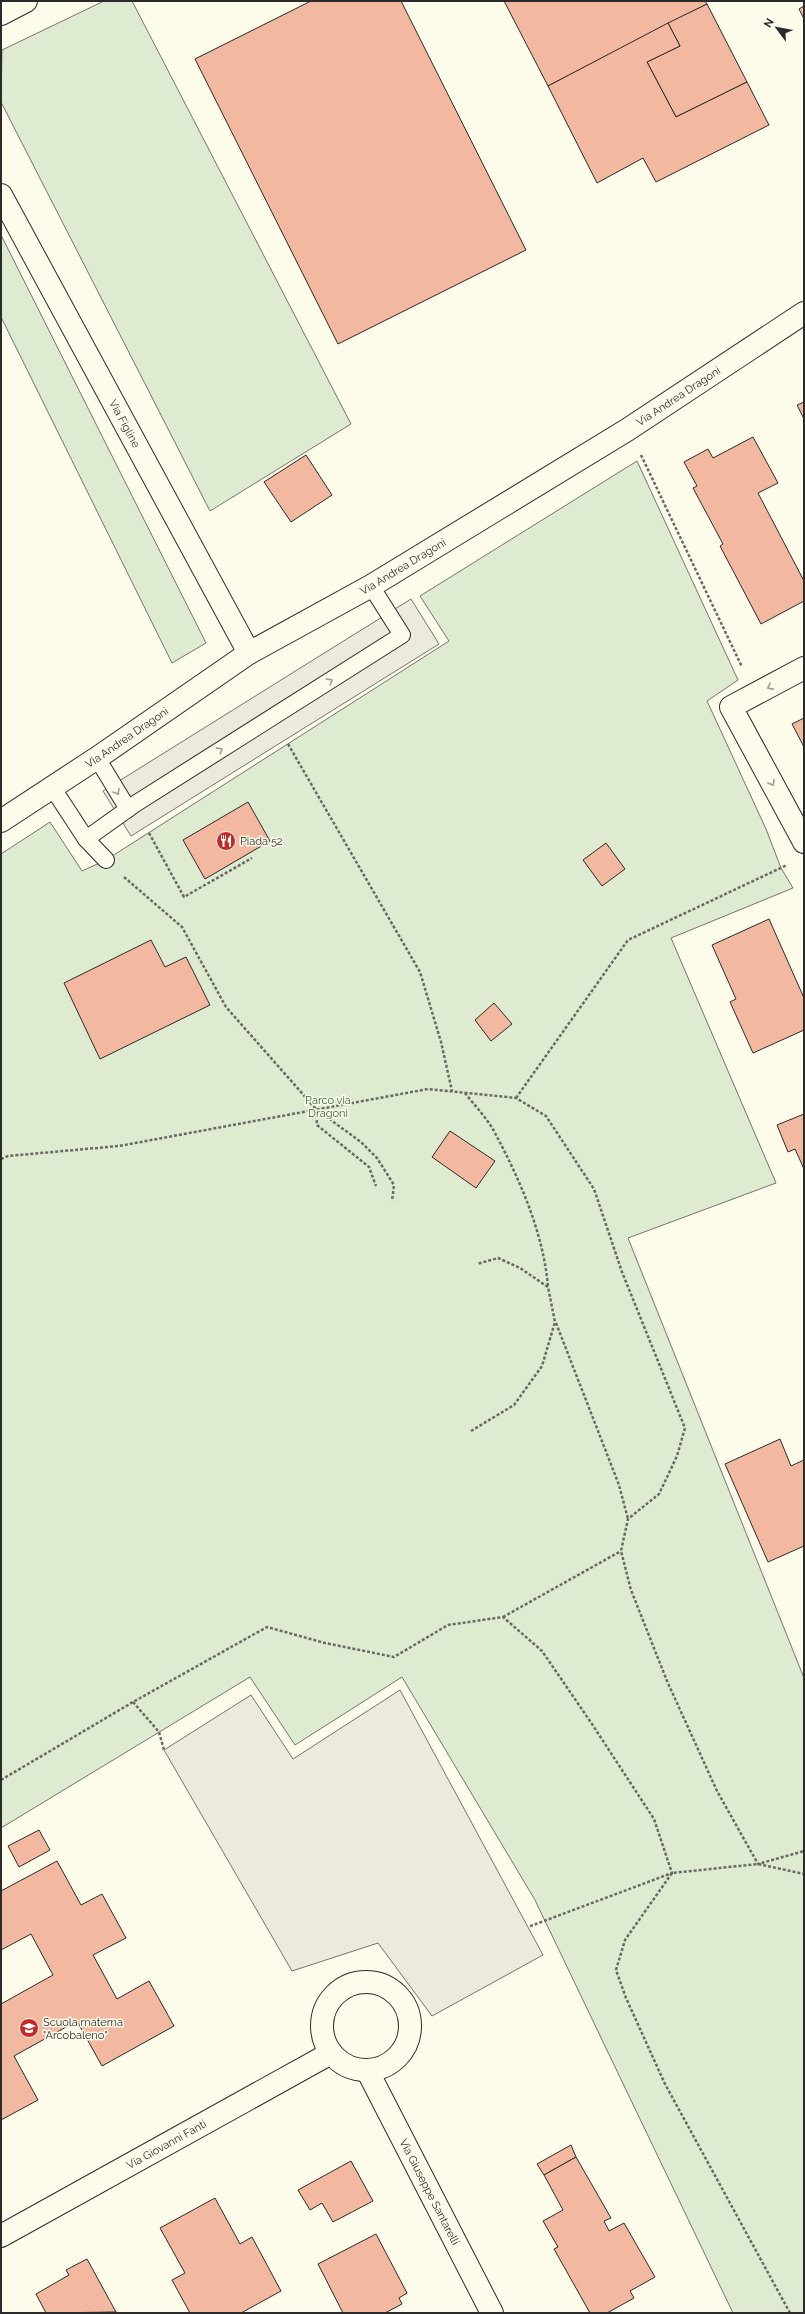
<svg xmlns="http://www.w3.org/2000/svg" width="805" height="2314" font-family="Raleway,sans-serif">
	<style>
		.green { fill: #deebd1; stroke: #74746e }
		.parking { fill: #eceadb; stroke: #74746e }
		.building { fill: #f2b8a0; stroke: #2b2b2b }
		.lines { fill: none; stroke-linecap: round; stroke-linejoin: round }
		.lane-casing { stroke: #2b2b2b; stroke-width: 18 }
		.street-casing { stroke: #2b2b2b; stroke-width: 24 }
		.path { stroke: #6a6964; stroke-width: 2.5; stroke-dasharray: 3 2; stroke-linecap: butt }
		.lane { stroke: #fdfbea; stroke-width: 16 }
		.street { stroke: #fdfbea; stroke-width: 22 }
		.oneway { stroke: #9e9d94 }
		.labels { text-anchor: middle; stroke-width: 3; stroke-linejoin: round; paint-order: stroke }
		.street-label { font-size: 11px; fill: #2b2b2b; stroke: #fdfbea }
		.poi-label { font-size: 11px; fill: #2b2b2b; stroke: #fdfbea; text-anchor: start }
		.park-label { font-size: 11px; fill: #34623c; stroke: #fdfbea }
	</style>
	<rect width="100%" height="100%" fill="#fdfbea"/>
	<g class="green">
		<path d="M104 1H132L351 424 210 511 1 102 2 50Z"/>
		<path d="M1 235 206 643 172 663 1 317Z"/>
		<path d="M637 461 738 680 707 701 766 829 781 868 793 888 671 938 776 1183 628 1238 804 1678V2313H733L535 1900 402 1677 295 1745 250 1677 1 1828V854L50 822 82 871 106 860 449 641 420 596Z"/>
	</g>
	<g class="parking">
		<path d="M411 599 439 644 131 836 103 791Z"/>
		<path d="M400 1690 543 1955 432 2016 378 1943 292 1971 164 1750 251 1695 293 1759Z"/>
	</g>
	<g class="building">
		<path d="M311 1H401L526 250 338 344 195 59Z"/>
		<path d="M504 1H705L707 4 548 86Z"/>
		<path d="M707 4 747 82 676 117 647 62 680 46 668 23Z"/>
		<path d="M804 6V19L799 9Z"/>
		<path d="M668 23 680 46 647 62 676 117 747 82 769 125 656 182 643 158 597 183 548 86Z"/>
		<path d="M804 402V419L797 405Z"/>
		<path d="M753 437 778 483 758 493 804 581V601L761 624 720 546 723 544 693 488 697 486 684 462 708 449 713 458Z"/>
		<path d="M306 455 332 495 291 522 264 482Z"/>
		<path d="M804 718V747L792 724Z"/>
		<path d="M248 802 270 841 205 879 183 840Z"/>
		<path d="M606 843 625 869 602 886 583 860Z"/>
		<path d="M769 919 804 998V1030L753 1053 730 1002 736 999 712 945Z"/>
		<path d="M151 940 165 967 186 957 210 1005 100 1059 64 983Z"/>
		<path d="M494 1003 512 1024 491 1041 475 1020Z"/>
		<path d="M804 1114V1169L795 1149 788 1152 777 1125Z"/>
		<path d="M450 1131 495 1161 476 1188 432 1157Z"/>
		<path d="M780 1439 791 1466 804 1460V1546L768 1562 725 1464Z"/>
		<path d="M39 1830 50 1850 19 1867 8 1846Z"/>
		<path d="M57 1861 81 1905 102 1894 126 1938 93 1955 117 1999 149 1981 174 2026 102 2066 77 2021 14 2056 38 2100 1 2120V2004L53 1975 31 1934 1 1950V1891Z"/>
		<path d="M571 2145 576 2157 544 2175 537 2164Z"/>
		<path d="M576 2157 611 2218 604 2221 609 2231 624 2223 655 2277 630 2291 634 2298 607 2313H590L554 2249 558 2247 543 2221 563 2210 544 2175Z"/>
		<path d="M351 2161 373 2201 333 2222 322 2203 310 2210 298 2190Z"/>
		<path d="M215 2198 240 2244 252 2237 281 2291 241 2313H190L172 2280 185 2273 160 2228Z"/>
		<path d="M376 2234 407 2293 399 2298 402 2304 385 2313H343L318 2264Z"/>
		<path d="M87 2259 116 2312 46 2313 36 2294 69 2275 66 2270Z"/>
	</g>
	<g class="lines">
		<defs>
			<g id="lane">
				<path d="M97 758 128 809 135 804 402 635 371 586"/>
				<path d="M52 787 86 839 106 860"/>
				<path d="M86 839 128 809"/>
			</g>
			<g id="street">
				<path d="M1 14 26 1"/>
				<path id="s1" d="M1 195 249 653"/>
				<path d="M804 668 731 707 804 842"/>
				<path id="s2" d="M1 821 97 758 249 653 371 586 627 430 804 313"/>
				<circle cx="366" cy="2026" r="44"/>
				<path id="s3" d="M367 2070 492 2313"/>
				<path id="s4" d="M1 2236 331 2053"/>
			</g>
		</defs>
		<use href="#lane" class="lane-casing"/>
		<use href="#street" class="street-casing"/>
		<g class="path">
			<path d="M641 455 742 667"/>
			<path d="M288 744 420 972 441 1042 452 1091"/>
			<path d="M149 833 184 897 252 858"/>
			<path d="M124 877 182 927 226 1007 316 1109 317 1125 369 1167 376 1186"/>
			<path d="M465 1093C475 1106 489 1120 496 1135 521 1182 543 1233 548 1286"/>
			<path d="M516 1098 628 940 787 865"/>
			<path d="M317 1110 361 1142 377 1158 394 1185 392 1201"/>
			<path d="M1 1159 8 1156 119 1146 428 1089 516 1098 546 1116 594 1189 622 1272 685 1428 677 1456 659 1494 628 1519 621 1551 631 1590 667 1681 717 1791 758 1864 804 1851"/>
			<path d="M556 1323 619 1485 628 1519"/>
			<path d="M471 1431 514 1405 542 1366 555 1322 548 1287 520 1268 498 1258 477 1264"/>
			<path d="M503 1617 621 1551"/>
			<path d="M133 1702 159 1732 164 1750"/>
			<path d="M1 1780 133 1702 267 1627 325 1643 394 1657 448 1625 503 1617 542 1651 592 1724 654 1819 672 1873 528 1927"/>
			<path d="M790 2313 665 2084 626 1998 616 1970 625 1940 672 1873 758 1864 804 1874"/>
		</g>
		<use href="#lane" class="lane"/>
		<use href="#street" class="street"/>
	</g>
	<defs><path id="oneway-chevron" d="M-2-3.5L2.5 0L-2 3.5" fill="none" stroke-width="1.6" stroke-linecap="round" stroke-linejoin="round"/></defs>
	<g class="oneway">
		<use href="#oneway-chevron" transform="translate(330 681) rotate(-32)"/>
		<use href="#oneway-chevron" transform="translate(770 687) rotate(152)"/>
		<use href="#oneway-chevron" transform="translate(220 750) rotate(-32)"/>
		<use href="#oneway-chevron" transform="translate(772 783) rotate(61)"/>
		<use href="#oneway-chevron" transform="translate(117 792) rotate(59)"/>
	</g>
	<defs>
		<symbol id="restaurant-disc" viewBox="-11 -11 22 22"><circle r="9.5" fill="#c62828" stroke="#fdfbea"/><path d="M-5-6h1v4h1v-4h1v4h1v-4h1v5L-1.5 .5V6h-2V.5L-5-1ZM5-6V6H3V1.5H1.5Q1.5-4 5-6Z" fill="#fff"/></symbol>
		<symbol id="school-disc" viewBox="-11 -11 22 22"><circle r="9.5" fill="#c62828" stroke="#fdfbea"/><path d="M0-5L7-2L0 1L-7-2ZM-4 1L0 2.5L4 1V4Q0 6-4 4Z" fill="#fff"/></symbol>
	</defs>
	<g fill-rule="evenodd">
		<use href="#restaurant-disc" x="215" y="830" width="22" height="22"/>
		<use href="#school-disc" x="18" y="2017" width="22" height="22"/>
	</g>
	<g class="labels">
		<g class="street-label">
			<text dy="4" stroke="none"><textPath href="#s2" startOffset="800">Via Andrea Dragoni</textPath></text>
			<text dy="4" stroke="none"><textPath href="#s1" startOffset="260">Via Figline</textPath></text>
			<text dy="4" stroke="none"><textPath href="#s2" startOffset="476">Via Andrea Dragoni</textPath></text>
			<text dy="4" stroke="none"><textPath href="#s2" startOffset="151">Via Andrea Dragoni</textPath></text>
			<text dy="4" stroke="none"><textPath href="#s4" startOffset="189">Via Giovanni Fanti</textPath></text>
			<text dy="4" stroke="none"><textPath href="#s3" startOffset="137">Via Giuseppe Santarelli</textPath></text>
		</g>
		<g class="poi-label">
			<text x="240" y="845">Piada 52</text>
			<text x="43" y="2026">Scuola materna<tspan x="43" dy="13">"Arcobaleno"</tspan></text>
		</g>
		<g class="park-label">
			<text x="328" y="1104">Parco via<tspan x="328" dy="13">Dragoni</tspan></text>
		</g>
	</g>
	<rect width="805" height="2314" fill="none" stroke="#2b2b2b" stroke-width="4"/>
	<g transform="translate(777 28) rotate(302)" stroke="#fdfbea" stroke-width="3" paint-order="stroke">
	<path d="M0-3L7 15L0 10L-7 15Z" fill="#2b2b2b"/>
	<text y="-6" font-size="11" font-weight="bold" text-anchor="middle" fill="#2b2b2b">N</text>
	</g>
</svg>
